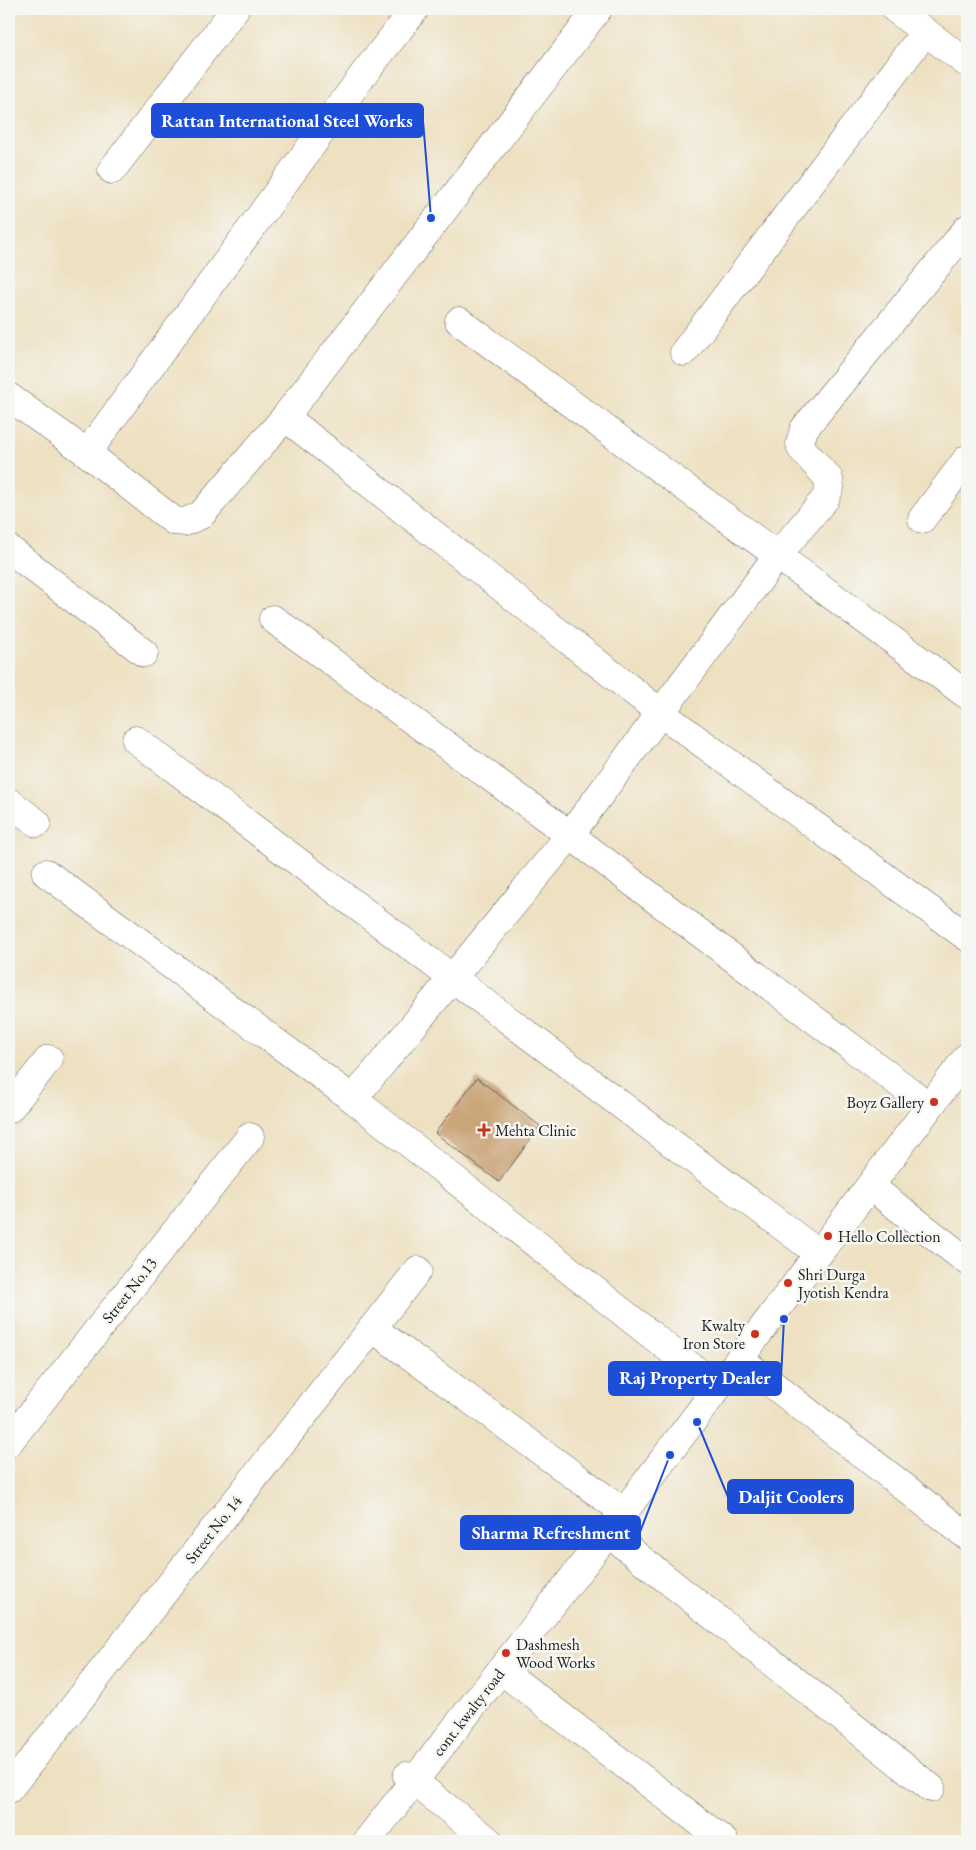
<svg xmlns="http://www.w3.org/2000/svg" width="976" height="1850" font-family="'EB Garamond',serif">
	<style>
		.building { fill: #caa57a }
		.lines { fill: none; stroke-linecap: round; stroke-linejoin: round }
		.street-casing { stroke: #666156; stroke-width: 29 }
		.street { stroke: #fff; stroke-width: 28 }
		.poi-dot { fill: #c8321e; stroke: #f6f6f2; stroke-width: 2 }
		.labels { text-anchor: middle; stroke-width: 5; stroke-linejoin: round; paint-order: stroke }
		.poi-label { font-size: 16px; fill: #1c1c1c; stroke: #f6f6f2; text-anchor: start }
		.street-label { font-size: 16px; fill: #1c1c1c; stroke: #f6f6f2 }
		.leader { fill: none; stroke: #1d4ed8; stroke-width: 2 }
		.callout-dot { fill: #1d4ed8; stroke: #f6f6f2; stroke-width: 2 }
		.callout { fill: #1d4ed8; stroke: #1d4ed8; stroke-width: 2 }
		.callout-label { font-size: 18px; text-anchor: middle; font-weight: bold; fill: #fff }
	</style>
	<rect width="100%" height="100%" fill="#f6f6f2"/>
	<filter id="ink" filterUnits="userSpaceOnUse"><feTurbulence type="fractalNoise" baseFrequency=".02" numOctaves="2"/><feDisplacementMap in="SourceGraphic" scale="10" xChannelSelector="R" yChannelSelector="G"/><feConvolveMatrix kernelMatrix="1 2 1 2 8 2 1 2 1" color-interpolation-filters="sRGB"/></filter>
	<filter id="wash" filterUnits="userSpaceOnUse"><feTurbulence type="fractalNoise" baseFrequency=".0096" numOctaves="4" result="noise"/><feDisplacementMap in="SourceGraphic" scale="20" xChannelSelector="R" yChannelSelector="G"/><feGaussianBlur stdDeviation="1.12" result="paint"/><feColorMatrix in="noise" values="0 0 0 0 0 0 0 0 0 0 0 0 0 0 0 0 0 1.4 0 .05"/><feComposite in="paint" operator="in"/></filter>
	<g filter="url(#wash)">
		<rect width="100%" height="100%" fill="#eee1c2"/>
		<g id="blocks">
			<path class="building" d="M477 1078 540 1126 499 1182 435 1133Z"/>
		</g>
	</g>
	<g filter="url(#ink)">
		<use href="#blocks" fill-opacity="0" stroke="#666156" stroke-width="1"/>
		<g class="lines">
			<defs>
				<g id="street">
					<path d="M895 9 967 63"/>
					<path d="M112 170 235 9"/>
					<path d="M459 321 967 695"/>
					<path d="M684 352 925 32"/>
					<path d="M9 397 87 453 174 521 185 522 201 515 285 417 598 9"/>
					<path d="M285 417 661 713 967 937"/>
					<path d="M87 453 363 75 415 9"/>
					<path d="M922 519 967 459"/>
					<path d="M9 549 144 653"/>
					<path d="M273 619 570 835 929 1106"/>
					<path d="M136 740 818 1253"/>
					<path d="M9 802 37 823"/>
					<path d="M46 873 353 1099 717 1387"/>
					<path d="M353 1099 570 835 777 556 825 499 830 487 829 479 801 448 800 443 804 429 967 229"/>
					<path d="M9 1109 49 1059"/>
					<path d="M870 1186 967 1261"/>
					<path d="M372 1328 624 1512"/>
					<path d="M740 1359 967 1536"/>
					<path d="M9 1442 250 1137"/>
					<path d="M608 1533 931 1788"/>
					<path d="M501 1670 724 1841"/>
					<path d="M407 1776 489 1841"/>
					<path d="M9 1789 418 1270"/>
					<path d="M367 1841 608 1533 967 1057"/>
				</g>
			</defs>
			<use href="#street" class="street-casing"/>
			<use href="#street" class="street"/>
		</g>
	</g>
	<g class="poi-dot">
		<circle cx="934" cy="1102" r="5"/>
		<path d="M481.5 1122.5h5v5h5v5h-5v5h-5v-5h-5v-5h5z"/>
		<circle cx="828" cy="1236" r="5"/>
		<circle cx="788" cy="1283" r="5"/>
		<circle cx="755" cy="1334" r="5"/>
		<circle cx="506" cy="1653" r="5"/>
	</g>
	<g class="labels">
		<g class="poi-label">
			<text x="924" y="1108" text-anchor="end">Boyz Gallery</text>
			<text x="495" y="1136">Mehta Clinic</text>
			<text x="838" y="1242">Hello Collection</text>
			<text x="798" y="1280">Shri Durga<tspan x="798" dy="18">Jyotish Kendra</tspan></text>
			<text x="745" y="1331" text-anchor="end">Kwalty<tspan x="745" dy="18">Iron Store</tspan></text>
			<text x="516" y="1650">Dashmesh<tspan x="516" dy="18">Wood Works</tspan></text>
		</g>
		<g class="street-label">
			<text transform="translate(129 1290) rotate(-52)" y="6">Street No.13</text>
			<text transform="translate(213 1529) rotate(-52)" y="6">Street No. 14</text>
			<text transform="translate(468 1712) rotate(-52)" y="6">cont. kwalty road</text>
		</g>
	</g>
	<path class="leader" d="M431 218L423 121M784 1319L781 1378M697 1422L728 1497M670 1455L640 1532"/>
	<g class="callout-dot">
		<circle cx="431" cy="218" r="5"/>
		<circle cx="784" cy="1319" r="5"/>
		<circle cx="697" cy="1422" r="5"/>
		<circle cx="670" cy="1455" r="5"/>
	</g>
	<g class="callout">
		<rect x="152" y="104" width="271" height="33" rx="5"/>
		<rect x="609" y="1362" width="172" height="33" rx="5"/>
		<rect x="728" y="1480" width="125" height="33" rx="5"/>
		<rect x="461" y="1516" width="179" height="33" rx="5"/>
	</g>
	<g class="callout-label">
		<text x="287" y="127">Rattan International Steel Works</text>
		<text x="695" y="1384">Raj Property Dealer</text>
		<text x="791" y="1503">Daljit Coolers</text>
		<text x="551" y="1539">Sharma Refreshment</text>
	</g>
	<rect width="976" height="1850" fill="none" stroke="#f6f6f2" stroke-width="30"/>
</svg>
